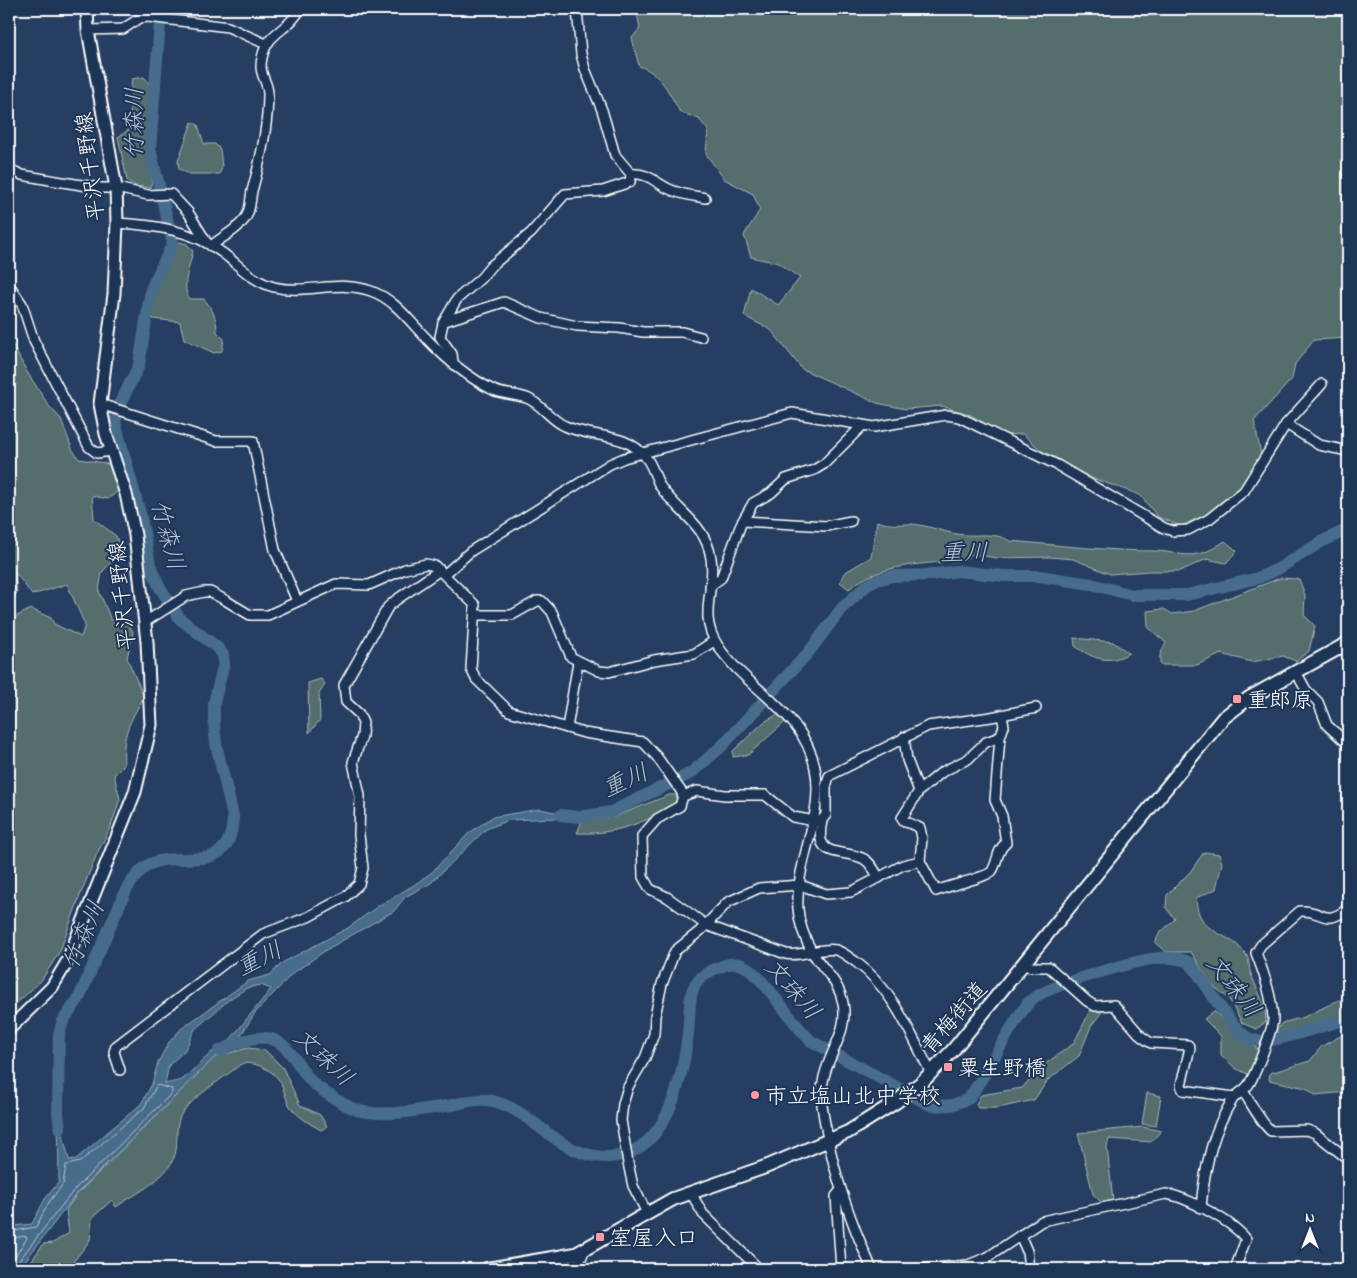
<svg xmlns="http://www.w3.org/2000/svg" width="1357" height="1278" font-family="'Indie Flower','Klee One',sans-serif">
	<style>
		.green { fill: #526e6c; stroke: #a8b6b6 }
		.water { fill: #476c8c; stroke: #91a7ba; fill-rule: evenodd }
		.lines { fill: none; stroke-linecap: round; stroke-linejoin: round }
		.shore { stroke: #b5c4d1; stroke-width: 1 }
		.river { stroke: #476c8c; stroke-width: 12 }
		.minor-casing { stroke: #fff; stroke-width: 12 }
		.major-casing { stroke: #fff; stroke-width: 15 }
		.highway-casing { stroke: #fff; stroke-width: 16 }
		.minor { stroke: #1d3557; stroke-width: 9 }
		.major { stroke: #1d3557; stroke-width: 11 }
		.highway { stroke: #1d3557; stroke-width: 12 }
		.poi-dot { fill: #ff9aa2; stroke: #1d3557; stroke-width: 2 }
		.labels { text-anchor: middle; stroke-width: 4; stroke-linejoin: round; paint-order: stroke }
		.street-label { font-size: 22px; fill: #fff; stroke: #1d3557 }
		.poi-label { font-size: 22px; fill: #fff; stroke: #1d3557; text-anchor: start }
		.water-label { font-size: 24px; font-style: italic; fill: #b5c4d1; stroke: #1d3557 }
	</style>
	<rect width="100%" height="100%" fill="#263e61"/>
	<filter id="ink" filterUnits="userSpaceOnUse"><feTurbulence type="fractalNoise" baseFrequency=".02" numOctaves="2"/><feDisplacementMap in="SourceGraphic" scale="10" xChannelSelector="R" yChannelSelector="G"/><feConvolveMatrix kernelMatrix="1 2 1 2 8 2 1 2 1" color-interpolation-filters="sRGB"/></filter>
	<g filter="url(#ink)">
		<g class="green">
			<path d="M636 9H1348V338L1314 340 1295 364 1292 379 1254 421 1261 454 1240 493 1207 514 1181 526 1158 517 1140 495 1092 478 1047 456 1023 434 1003 435 971 415 942 406 906 409 877 403 802 369 771 330 744 316 751 288 778 305 800 278 778 263 751 257 744 235 760 210 753 194 724 179 706 154 708 130 699 119 680 112C669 93 661 73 639 66L632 38 640 28Z"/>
			<path d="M144 77 151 85C150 109 148 133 149 157 149 169 153 175 151 188L135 186 127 180 118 137 130 129C131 112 129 96 132 79Z"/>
			<path d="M192 122 198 125 204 144H215L220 149 222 166 220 174H189L179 169 178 161Z"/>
			<path d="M179 242 187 244 193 251C190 266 181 285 189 299H204C213 309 217 319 217 332L224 339 222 351 214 353 184 339 180 322 153 319C144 294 167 263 179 242Z"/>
			<path d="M9 338 27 372 49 406 61 419 72 449 79 459 105 463 116 467 121 489 108 499 92 496 94 519 116 536 122 552 102 572 99 591 111 620 126 619 133 632 127 658 144 697C129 723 122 734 124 765L114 775 120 799 111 826 97 854 81 893 60 951 41 981 9 1010V620L31 609 51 618 54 624 81 637 85 625 67 584 32 595 15 572 17 593 9 602Z"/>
			<path d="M877 521C891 526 898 524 911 524 929 525 947 534 965 535 981 536 995 532 1010 541 1058 545 1107 551 1155 551 1170 551 1183 557 1197 554 1207 553 1217 546 1225 541L1237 551 1226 563 1207 559 1180 571H1149L1110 574 1073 559 1050 557 996 558 972 554 965 560C927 564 879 563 849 589L840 582 844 573 871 557Z"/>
			<path d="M1280 578 1299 579 1305 595 1304 615 1315 626 1309 651 1296 661 1283 656 1252 662 1221 654 1197 665H1160V655L1166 643 1148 627 1147 611 1164 609 1172 614 1194 611Z"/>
			<path d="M1074 638 1113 642 1129 653C1109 665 1093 659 1075 646Z"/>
			<path d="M321 679 325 684 319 694 320 720 309 733 308 683Z"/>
			<path d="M777 715 783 717 785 722 748 755 733 757V751L764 722Z"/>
			<path d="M669 795H678V804C645 822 616 835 577 833L582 821 614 817Z"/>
			<path d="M1204 852 1219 854 1222 863 1216 889 1196 898C1198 938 1230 929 1247 956 1249 959 1249 966 1250 971 1256 989 1266 1002 1266 1022L1256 1029 1242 1023 1229 999 1212 985 1191 952H1166L1155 943 1159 934 1175 919 1166 908 1167 895 1190 872Z"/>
			<path d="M1339 1000 1348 1001V1015L1280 1035 1276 1031 1282 1023 1304 1017Z"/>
			<path d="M1105 1008 1091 1026 1079 1056 1048 1080 1034 1100 998 1108H978L976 1104 981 1095 1022 1088 1041 1067 1074 1043 1091 1009Z"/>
			<path d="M1214 1011 1236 1033 1258 1049 1256 1060 1250 1075 1235 1068 1221 1055V1036L1204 1019Z"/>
			<path d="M1348 1032V1092L1315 1095 1306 1088 1269 1080 1270 1073 1310 1061 1322 1046Z"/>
			<path d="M248 1048 265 1050 283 1068 300 1105 320 1115 327 1126 321 1130C310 1124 300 1118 292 1109 285 1101 285 1089 279 1080 271 1069 254 1061 241 1064 224 1078 195 1095 182 1113 175 1123 178 1138 176 1150 172 1177 136 1193 116 1207L112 1200 92 1218 90 1240 68 1269H26L43 1244 53 1243 69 1233 66 1210 77 1194 215 1057Z"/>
			<path d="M1147 1093 1161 1096 1156 1126 1142 1124Z"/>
			<path d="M1143 1127 1161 1131 1151 1142 1109 1139 1107 1147 1113 1201 1102 1203 1093 1194 1078 1133Z"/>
		</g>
		<path class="water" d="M540 809 578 817 509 820 486 829 431 883 405 897 394 911 326 950 292 974 255 1013 232 1049 215 1057 77 1193 19 1269H9V1229L13 1226 32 1224 45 1199 59 1182 58 1113 69 1160 76 1159 141 1104 152 1084 158 1062 169 1042 181 1029 248 981 270 975 282 963 348 928 378 906 414 885 432 872 468 834 492 817ZM261 985 271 989 225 1046 212 1052 182 1080 165 1084 169 1065 185 1050 195 1029 231 998 247 988Z"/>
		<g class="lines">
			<g class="shore">
				<path d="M9 1232 36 1227 49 1202 63 1184 66 1165 80 1162 144 1108 157 1085 172 1089V1093L74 1190 16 1264 15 1269"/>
				<path d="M9 1239 25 1236 27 1238 9 1266"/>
			</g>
			<g class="river">
				<path d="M561 815 578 817 611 812 691 773 721 747 808 653 842 608 866 586 877 580 893 576 930 575 958 571 1004 576H1039L1091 584 1132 595H1187L1258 578 1278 569 1321 542 1348 529"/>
				<path d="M219 1051C231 1046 244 1039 257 1038 288 1034 295 1065 313 1083 323 1092 349 1109 361 1111 387 1117 420 1110 446 1106 462 1104 476 1097 493 1101 532 1111 553 1149 595 1156 664 1167 682 1084 688 1033 690 1019 688 1003 693 989 698 978 709 970 720 967 727 964 737 962 744 966 762 974 792 1024 811 1041L932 1106 952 1105 968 1099C991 1069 1005 1032 1029 1002 1041 987 1137 960 1159 958 1170 957 1179 958 1189 962 1206 981 1227 1025 1248 1038 1255 1042 1270 1041 1278 1039 1302 1033 1324 1025 1348 1019"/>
				<path d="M60 1128 58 1113 59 1034 63 1021 79 998 126 890C133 880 139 870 150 864 182 849 231 879 233 816L216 744 214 723V703L224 663 223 655 218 648 180 619 159 586 150 564 140 513 115 422 120 404 139 365 151 289 173 243 150 149 161 9"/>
			</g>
			<defs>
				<g id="minor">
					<path d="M88 30 123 29 140 18 148 17 228 27 266 44"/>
					<path d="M9 169 22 175 56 181 101 188H116L148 195 171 194 188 212 207 243"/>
					<path d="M631 174C650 172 658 186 674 191 684 195 695 196 705 198"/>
					<path d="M117 223C155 225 193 230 224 254 241 267 252 281 274 287 306 295 339 279 371 291 396 300 409 321 427 339 445 358 469 378 493 390 504 395 517 394 529 399 543 406 551 420 565 426 592 439 627 431 647 459 653 467 655 477 660 486 677 512 706 524 711 558 716 590 697 615 718 646 747 690 804 711 815 768 825 815 795 862 798 909 799 923 805 939 812 952 823 970 839 981 843 1003 849 1033 827 1054 823 1082 819 1099 824 1117 827 1134 836 1182 852 1225 872 1269"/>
					<path d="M211 246C222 237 239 229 246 217 251 209 250 200 252 191 261 159 268 128 268 94 268 80 258 76 262 58 267 31 290 30 300 9"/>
					<path d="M9 285 22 304 34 341 89 447 97 453 111 451"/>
					<path d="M445 321 504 302 541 318 577 326 619 328 643 332H682L701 337"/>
					<path d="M453 362 452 354 440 337 443 323 457 299 481 278 491 266 531 233 565 194 603 191 630 182 631 174 615 155 602 110 585 69 581 54 577 9"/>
					<path d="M100 404 216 441H253L275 550 297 601"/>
					<path d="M1286 424 1319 445 1348 451"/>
					<path d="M743 521 826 526 851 521"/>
					<path d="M445 574 471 551 610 464 624 458 792 413 874 427 946 415 959 417 1057 465 1164 528 1173 531 1188 530 1209 519 1244 491 1286 424 1322 384"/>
					<path d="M710 586 721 578 741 524 753 503 771 493 786 479 814 470 824 464 862 426"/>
					<path d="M476 615H512L537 601H542L552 612 571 657 599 671 609 672 654 660 694 654 714 641"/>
					<path d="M145 622 186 596 204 592H210L225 600 250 615H268L336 584 369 585 405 569 426 564 435 566 475 605 471 669 476 679 509 711 584 733 643 742 657 757 681 791 683 796 680 806 657 819 642 836 643 877 650 889 667 897 706 925 786 954C802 957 820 947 836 950 843 952 850 958 856 962 893 989 910 1033 931 1073"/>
					<path d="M1296 672 1306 690 1318 702 1327 725 1348 744"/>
					<path d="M567 728 578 662"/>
					<path d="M904 737 907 760 919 791 902 818 904 821 920 828 922 838 920 861 936 891C947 886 988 877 992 871 998 862 996 851 1006 843L1002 816 995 800 1000 737 1004 726 1002 715"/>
					<path d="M919 791 942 772 968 759 986 742 1000 737"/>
					<path d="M683 796 697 791 725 795H765L793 817 820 822 826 815V787L829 776 928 726 991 717 1036 708"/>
					<path d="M822 821C813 861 843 848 864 859 871 863 875 871 879 878"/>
					<path d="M1023 965 1031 967H1049L1087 1001 1095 1006 1114 1005 1142 1037 1151 1043 1188 1045 1190 1048 1181 1085 1183 1090 1234 1097"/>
					<path d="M120 1070 114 1052 116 1046 263 934 308 917 345 897 359 884 363 868 359 835 360 796 353 762 362 736 363 723 359 714 346 702 344 685 388 607 396 600 440 570"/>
					<path d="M1243 1091C1251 1103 1261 1123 1271 1131L1307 1130 1315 1133 1348 1159"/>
					<path d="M840 1191 836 1196 841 1269"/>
					<path d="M691 1193 703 1214 759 1269"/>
					<path d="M1201 1208C1204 1170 1212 1131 1233 1099 1237 1093 1245 1091 1249 1084 1255 1075 1273 1029 1273 1019 1272 998 1264 973 1256 953L1261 945 1300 911C1323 909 1324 928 1348 908"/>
					<path d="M647 1213 633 1186 628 1163 621 1120 623 1104 628 1087 645 1058 654 1034 655 1016 662 984 675 951 700 931 728 902 759 888 800 885 826 894 851 892 903 865 920 861"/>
					<path d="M1020 1235 1027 1251 1029 1269"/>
					<path d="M577 1269 584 1251"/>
					<path d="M923 1269 968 1265 988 1257 1042 1221 1166 1194C1187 1197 1233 1222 1246 1239L1235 1269"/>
				</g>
				<path id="major" d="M9 1029 52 987 67 962 135 792 151 725 147 642 135 535 126 494 106 434 100 404 114 294 117 223 116 188 88 30 87 9"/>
				<path id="highway" d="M487 1269 576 1254 673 1199 768 1166 848 1132 896 1102 922 1082 953 1050 1223 718 1249 698 1348 643"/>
			</defs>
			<use href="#minor" class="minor-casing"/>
			<use href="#major" class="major-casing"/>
			<use href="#highway" class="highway-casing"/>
			<use href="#minor" class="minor"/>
			<use href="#major" class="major"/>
			<use href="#highway" class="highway"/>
		</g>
	</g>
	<g class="poi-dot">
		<rect x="1232" y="694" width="10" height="10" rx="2.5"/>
		<rect x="943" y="1062" width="10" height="10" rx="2.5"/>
		<circle cx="755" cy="1095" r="5"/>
		<rect x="595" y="1232" width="10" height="10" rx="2.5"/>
	</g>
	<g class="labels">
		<g class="street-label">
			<text transform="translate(89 167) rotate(-97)" y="8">平沢千野線</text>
			<text transform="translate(121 596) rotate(-96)" y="8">平沢千野線</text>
			<text transform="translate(953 1017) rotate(-49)" y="8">青梅街道</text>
		</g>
		<g class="poi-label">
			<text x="1247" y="707">重郎原</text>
			<text x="958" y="1075">粟生野橋</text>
			<text x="765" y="1103">市立塩山北中学校</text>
			<text x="610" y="1245">室屋入口</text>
		</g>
		<g class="water-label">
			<text transform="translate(134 123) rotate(-90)" y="8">竹森川</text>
			<text transform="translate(168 535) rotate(75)" y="8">竹森川</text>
			<text x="964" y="560">重川</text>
			<text transform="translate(625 780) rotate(-24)" y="8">重川</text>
			<text transform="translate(83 935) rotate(-67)" y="8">竹森川</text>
			<text transform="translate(259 958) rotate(-26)" y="8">重川</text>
			<text transform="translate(1234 986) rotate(52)" y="8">文珠川</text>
			<text transform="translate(793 989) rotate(49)" y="8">文珠川</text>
			<text transform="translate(324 1057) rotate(43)" y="8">文珠川</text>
		</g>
	</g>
	<rect width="1357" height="1278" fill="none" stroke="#1d3557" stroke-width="30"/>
	<rect x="15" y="15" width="1327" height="1248" fill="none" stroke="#fff" stroke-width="2" filter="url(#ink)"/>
	<g transform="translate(1310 1230)" stroke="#1d3557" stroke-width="4" paint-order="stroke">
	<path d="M0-4L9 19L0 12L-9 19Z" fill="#ffffff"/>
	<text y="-8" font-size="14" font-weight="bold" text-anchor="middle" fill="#ffffff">N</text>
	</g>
</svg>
